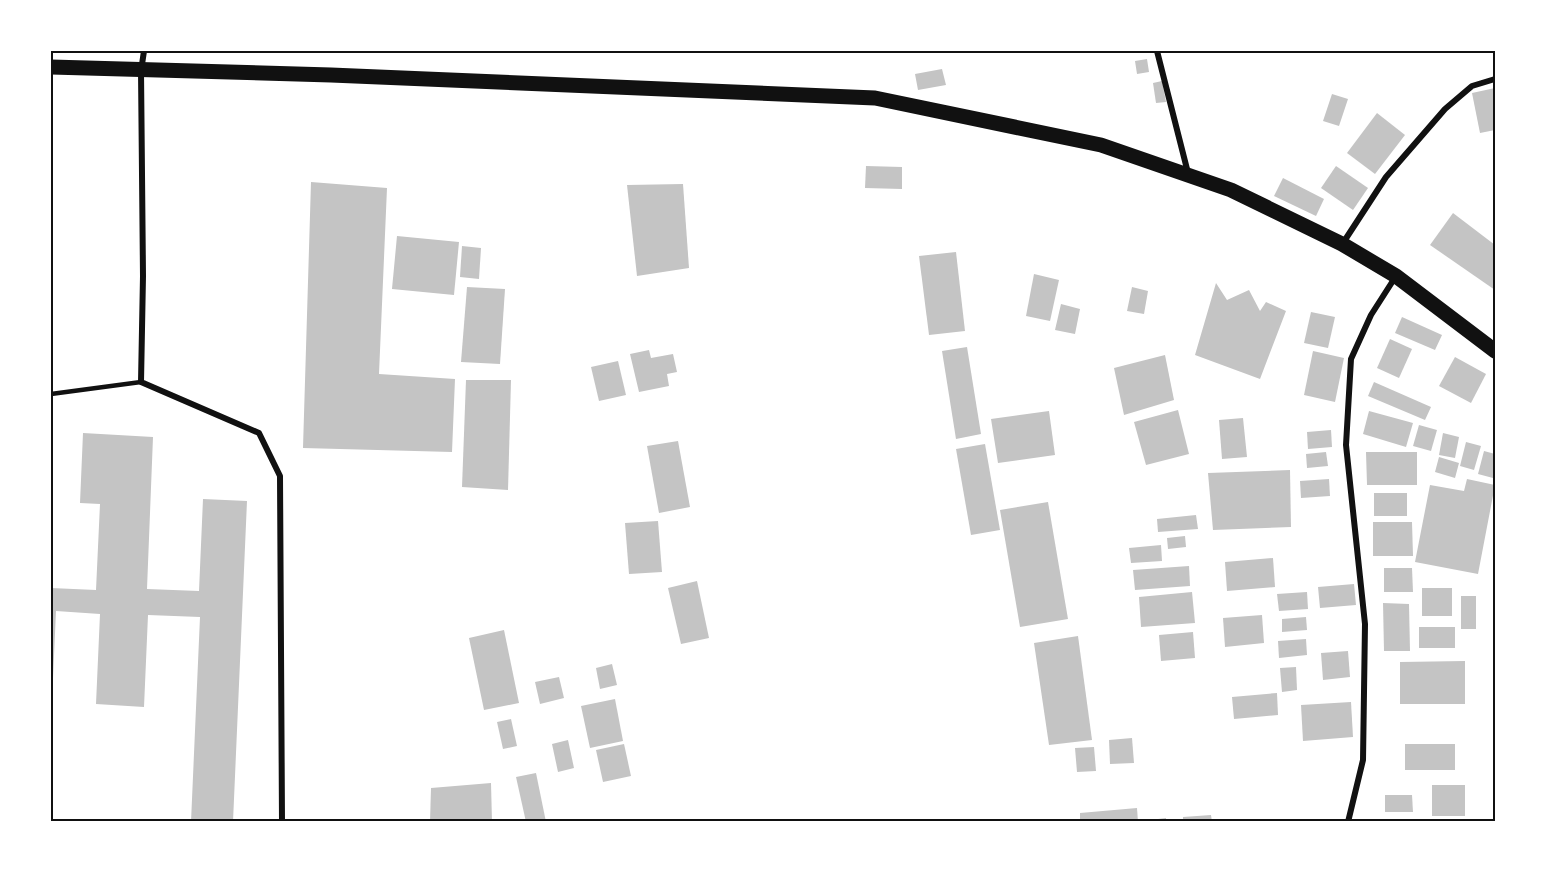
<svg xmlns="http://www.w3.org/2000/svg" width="1546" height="873" font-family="Raleway,sans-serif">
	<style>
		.building { fill: #c4c4c4 }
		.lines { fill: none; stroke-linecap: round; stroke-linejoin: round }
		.service { stroke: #111; stroke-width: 4.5 }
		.minor { stroke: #111; stroke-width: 6 }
		.primary { stroke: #111; stroke-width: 15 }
		.neatline { fill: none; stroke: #111; stroke-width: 2 }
	</style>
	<rect width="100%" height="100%" fill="#fff"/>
	<g class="building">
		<path d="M1147 59 1149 72 1137 74 1135 61Z"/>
		<path d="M942 69 946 85 918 90 915 74Z"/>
		<path d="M1162 81 1166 102 1156 103 1153 83Z"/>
		<path d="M1495 88V130L1480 133 1472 93Z"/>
		<path d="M1332 94 1348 99 1339 126 1323 121Z"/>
		<path d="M1377 113 1405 135 1375 174 1347 153Z"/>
		<path d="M866 166 902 167V189L865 188Z"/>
		<path d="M1336 166 1368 188 1353 210 1321 188Z"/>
		<path d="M1283 178 1324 199 1316 216 1274 196Z"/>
		<path d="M311 182 387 188 379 374 455 379 452 452 303 448Z"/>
		<path d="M683 184 689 268 637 276 627 185Z"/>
		<path d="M1453 213 1495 245V290L1430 245Z"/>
		<path d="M397 236 459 242 454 295 392 289Z"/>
		<path d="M462 246 481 248 479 279 460 277Z"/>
		<path d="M956 252 965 331 929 335 919 256Z"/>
		<path d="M1034 274 1059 280 1050 321 1026 316Z"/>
		<path d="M1216 283 1227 300 1249 290 1260 311 1266 302 1286 311 1260 379 1195 355Z"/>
		<path d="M467 287 505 289 500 364 461 362Z"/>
		<path d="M1132 287 1148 291 1144 314 1127 311Z"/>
		<path d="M1061 304 1080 309 1075 334 1055 330Z"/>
		<path d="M1311 312 1335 317 1328 348 1304 343Z"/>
		<path d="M1402 317 1442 335 1435 350 1395 333Z"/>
		<path d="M1390 339 1412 349 1399 378 1377 368Z"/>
		<path d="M967 347 981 434 956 439 942 351Z"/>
		<path d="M649 350 651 358 673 354 677 372 667 374 669 386 639 392 630 354Z"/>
		<path d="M1313 351 1344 358 1335 402 1304 395Z"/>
		<path d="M1165 355 1174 400 1124 415 1114 368Z"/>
		<path d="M1455 357 1486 374 1471 403 1439 386Z"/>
		<path d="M618 361 626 395 599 401 591 367Z"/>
		<path d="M466 380H511L508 490 462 487Z"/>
		<path d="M1374 382 1431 407 1425 420 1368 396Z"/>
		<path d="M1178 410 1189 454 1146 465 1134 422Z"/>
		<path d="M1049 411 1055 455 998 463 991 419Z"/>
		<path d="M1369 411 1413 423 1406 447 1363 434Z"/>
		<path d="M1243 418 1247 457 1222 459 1219 420Z"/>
		<path d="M1419 425 1437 430 1431 451 1413 446Z"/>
		<path d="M1331 430 1332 447 1308 449 1307 432Z"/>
		<path d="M83 433 153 437 147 589 199 591 203 499 247 501 233 822H191L200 617 148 615 144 707 96 704 100 614 56 611 53 678H51V588L96 590 100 504 80 503Z"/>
		<path d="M1443 433 1459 437 1455 458 1439 455Z"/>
		<path d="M678 441 690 507 659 513 647 446Z"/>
		<path d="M1466 442 1481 446 1474 470 1460 466Z"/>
		<path d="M985 444 1000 530 971 535 956 449Z"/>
		<path d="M1484 451 1495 454 1493 478 1478 474Z"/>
		<path d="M1326 452 1328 466 1307 468 1306 454Z"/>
		<path d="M1366 452H1417V485H1367Z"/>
		<path d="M1439 457 1459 463 1455 478 1435 472Z"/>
		<path d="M1290 470 1291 527 1213 530 1208 473Z"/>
		<path d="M1329 479 1330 496 1301 498 1300 481Z"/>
		<path d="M1467 479 1495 485 1478 574 1415 562 1430 485 1464 491Z"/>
		<rect x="1374" y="493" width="33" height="23"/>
		<path d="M1048 502 1068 619 1020 627 1000 510Z"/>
		<path d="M1196 515 1198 529 1158 532 1157 519Z"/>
		<path d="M658 521 662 572 629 574 625 523Z"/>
		<path d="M1373 522H1412L1413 556H1373Z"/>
		<path d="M1185 536 1186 547 1168 549 1167 538Z"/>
		<path d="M1161 545 1162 561 1131 563 1129 548Z"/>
		<path d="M1273 558 1275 587 1227 591 1225 562Z"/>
		<path d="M1189 566 1190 586 1135 590 1133 570Z"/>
		<path d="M1384 568H1412L1413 592H1384Z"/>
		<path d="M697 581 709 638 681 644 668 588Z"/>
		<path d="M1354 584 1356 605 1320 608 1318 587Z"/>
		<rect x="1422" y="588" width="30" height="28"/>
		<path d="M1192 592 1195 623 1141 627 1139 597Z"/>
		<path d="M1307 592 1308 609 1279 611 1277 594Z"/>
		<rect x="1461" y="596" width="15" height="33"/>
		<path d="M1383 603 1409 604 1410 651H1384Z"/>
		<path d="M1262 615 1264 643 1225 647 1223 618Z"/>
		<path d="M1306 617 1307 630 1282 632V619Z"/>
		<rect x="1419" y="627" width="36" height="21"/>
		<path d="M504 630 519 703 484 710 469 638Z"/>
		<path d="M1193 632 1195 658 1161 661 1159 635Z"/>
		<path d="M1078 636 1092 740 1049 745 1034 643Z"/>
		<path d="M1306 639 1307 655 1279 658 1278 641Z"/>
		<path d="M1348 651 1350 677 1323 680 1321 653Z"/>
		<path d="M1465 661V704H1400V662Z"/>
		<path d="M612 664 617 685 600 689 596 668Z"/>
		<path d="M1296 667 1297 690 1282 692 1280 668Z"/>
		<path d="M559 677 564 698 540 704 535 682Z"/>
		<path d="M1277 693 1278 715 1234 719 1232 697Z"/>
		<path d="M615 699 623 741 590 748 581 706Z"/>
		<path d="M1351 702 1353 737 1303 741 1301 705Z"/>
		<path d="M511 719 517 746 503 749 497 722Z"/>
		<path d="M1132 738 1134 763 1110 764 1109 740Z"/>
		<path d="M568 740 574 768 558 772 552 744Z"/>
		<path d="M624 744 631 776 603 782 596 750Z"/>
		<rect x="1405" y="744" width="50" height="26"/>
		<path d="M1094 747 1096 771 1077 772 1075 748Z"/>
		<path d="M536 773 546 822H526L516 777Z"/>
		<path d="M491 783 492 822H430L431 788Z"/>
		<rect x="1432" y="785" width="33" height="31"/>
		<path d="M1385 795H1412L1413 812H1385Z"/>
		<path d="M1137 808 1138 822H1080V813Z"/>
		<path d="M1211 815 1212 822H1183V817Z"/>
		<path d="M1166 818V822H1150V820Z"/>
	</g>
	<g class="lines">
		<path class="service" d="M51 394 141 382"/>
		<g class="minor">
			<path d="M144 51 141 71 143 276 141 382 259 433 280 476 282 822"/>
			<path d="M1157 51 1188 173"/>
			<path d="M1343 243 1386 177 1445 109 1472 86 1495 79"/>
			<path d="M1348 822 1363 760 1365 624 1346 445 1351 359 1371 315 1396 276"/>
		</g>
		<path class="primary" d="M51 67 331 75 875 98 1101 145 1231 190 1342 244 1396 276 1495 351"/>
	</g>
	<rect width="1546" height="873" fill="none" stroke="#ffffff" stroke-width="105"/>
	<rect x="52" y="52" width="1442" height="768" class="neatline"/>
</svg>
